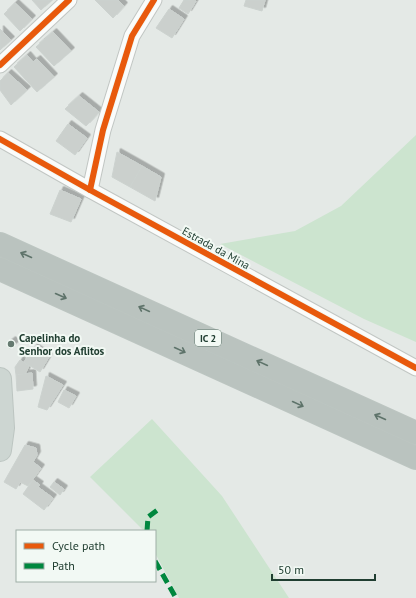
<svg xmlns="http://www.w3.org/2000/svg" width="416" height="598" font-family="'PT Sans',sans-serif">
	<style>
		.green { fill: #cce4cf }
		.building { fill: #cbd0cd; stroke: #ccd2cf; filter: url(#shadow) }
		.lines { fill: none; stroke-linecap: round; stroke-linejoin: round }
		.street-casing { stroke: #c1c6c3; stroke-width: 17 }
		.primary-casing { stroke: #bcc5c1; stroke-width: 24 }
		.highway-casing { stroke: #bcc5c1; stroke-width: 24 }
		.street { stroke: #fbfcfb; stroke-width: 15 }
		.primary { stroke: #cdd6d2; stroke-width: 22 }
		.highway { stroke: #bac3bf; stroke-width: 22 }
		.quiet { stroke: #00873e; stroke-width: 5; stroke-dasharray: 10 5; stroke-linecap: butt }
		.cycleway-casing { stroke: #f2f9f4; stroke-width: 8 }
		.cycleway { stroke: #e8590c; stroke-width: 6 }
		.oneway { stroke: #5e736a }
		.poi-dot { fill: #657a70; stroke: #f2f9f4; stroke-width: 1.5 }
		.labels { text-anchor: middle; stroke-width: 4; stroke-linejoin: round; paint-order: stroke }
		.shield { fill: #f2f9f4; stroke: #5f766c; stroke-width: 1 }
		.shield-label { font-size: 10px; font-weight: bold; fill: #203e31 }
		.street-label { font-size: 11px; fill: #203e31; stroke: #f2f9f4 }
		.poi-label { font-size: 11px; font-weight: bold; fill: #203e31; stroke: #f2f9f4; text-anchor: start }
	</style>
	<defs>
		<filter id="shadow"><feDropShadow dx="3.5" dy="-3.5" stdDeviation="0" flood-color="#0004"/></filter>
	</defs>
	<rect width="100%" height="100%" fill="#e4e9e6"/>
	<g class="green">
		<path d="M416 135V342L364 319 220 244 295 231 341 206Z"/>
		<path d="M152 419 222 496 289 598H179L155 553V531H144L90 477Z"/>
	</g>
	<g class="building">
		<path d="M32 0H52L41 10Z"/>
		<path d="M95 0H118L124 6 113 18Z"/>
		<path d="M184 0 196 1 188 14 179 8Z"/>
		<path d="M246 0H265L262 11 244 6Z"/>
		<path d="M15 3 32 19 20 31 4 14Z"/>
		<path d="M169 9 184 19 172 38 156 28Z"/>
		<path d="M0 29 11 40 0 50Z"/>
		<path d="M53 32 71 51 54 66 36 47Z"/>
		<path d="M27 55 33 62 37 59 54 77 37 92 14 67Z"/>
		<path d="M8 73 27 90 11 105 0 90V81Z"/>
		<path d="M79 96 99 112 86 126 65 109Z"/>
		<path d="M68 124 87 138 75 155 56 141Z"/>
		<path d="M117 152 142 166 130 187 112 177Z"/>
		<path d="M142 166 161 177 155 201 130 187Z"/>
		<path d="M60 190 81 199 71 222 50 214Z"/>
		<path d="M12 340 16 344 10 349 7 344Z"/>
		<path d="M34 347 49 357 40 372 24 362Z"/>
		<path d="M20 360 29 366 25 374 16 375 15 367Z"/>
		<path d="M32 373 33 389 17 391 16 375Z"/>
		<path d="M46 376 63 385 47 410 38 407Z"/>
		<path d="M64 390 76 396 69 408 58 402Z"/>
		<path d="M25 445 36 448 37 455 33 462 41 468 28 486 20 482 16 489 4 482Z"/>
		<path d="M33 480 40 485 38 487 53 498 44 510 23 494Z"/>
		<path d="M54 482 64 489 60 495 50 487Z"/>
	</g>
	<g class="lines">
		<defs>
			<g id="street">
				<path d="M0 65 69 0"/>
				<path d="M0 139 90 190 416 368"/>
				<path d="M90 190 103 130 132 36 154 0"/>
			</g>
			<path id="primary" d="M0 379 3 428 0 450"/>
			<g id="highway">
				<path d="M0 244 416 433"/>
				<path d="M0 269 416 458"/>
			</g>
		</defs>
		<use href="#street" class="street-casing"/>
		<use href="#primary" class="primary-casing"/>
		<use href="#highway" class="highway-casing"/>
		<use href="#street" class="street"/>
		<use href="#primary" class="primary"/>
		<use href="#highway" class="highway"/>
		<g class="quiet">
			<path d="M147 531 148 517 160 508"/>
			<path d="M155 561 176 598"/>
		</g>
		<defs>
			<g id="cycleway">
				<path d="M0 65 69 0"/>
				<path d="M0 139 90 190 416 368"/>
				<path d="M90 190 103 130 132 36 154 0"/>
			</g>
		</defs>
		<use href="#cycleway" class="cycleway-casing"/>
		<use href="#cycleway" class="cycleway"/>
	</g>
	<defs><path id="oneway-shaft" d="M-6 0H5M1.5-3L5.5 0L1.5 3" fill="none" stroke-width="1.6" stroke-linecap="round" stroke-linejoin="round"/></defs>
	<g class="oneway">
		<use href="#oneway-shaft" transform="translate(26 255) rotate(-156)"/>
		<use href="#oneway-shaft" transform="translate(61 296) rotate(24)"/>
		<use href="#oneway-shaft" transform="translate(144 309) rotate(-155)"/>
		<use href="#oneway-shaft" transform="translate(180 350) rotate(25)"/>
		<use href="#oneway-shaft" transform="translate(262 363) rotate(-155)"/>
		<use href="#oneway-shaft" transform="translate(298 404) rotate(25)"/>
		<use href="#oneway-shaft" transform="translate(380 417) rotate(-156)"/>
	</g>
	<circle class="poi-dot" cx="11" cy="344" r="4"/>
	<g class="labels">
		<rect class="shield" x="195" y="330" width="26" height="16" rx="3"/>
		<g class="shield-label">
			<text x="208" y="342">IC 2</text>
		</g>
		<g class="street-label">
			<text transform="translate(216 248) rotate(29)" y="4">Estrada da Mina</text>
		</g>
		<g class="poi-label">
			<text x="19" y="342">Capelinha do<tspan x="19" dy="13">Senhor dos Aflitos</tspan></text>
		</g>
	</g>
	<rect x="16" y="530" width="140" height="52" fill="#f2f9f4" stroke="#9eaea6"/>
	<rect x="24" y="543" width="20" height="6" fill="#e8590c" stroke="#9eaea6"/>
	<text x="52" y="550" font-size="12" fill="#203e31">Cycle path</text>
	<rect x="24" y="563" width="20" height="6" fill="#00873e" stroke="#9eaea6"/>
	<text x="52" y="570" font-size="12" fill="#203e31">Path</text>
	<path d="M272 574v6h103v-6" fill="none" stroke="#203e31" stroke-width="2"/>
	<text x="278" y="574" font-size="12" fill="#203e31" stroke="#f2f9f4" stroke-width="3" paint-order="stroke">50 m</text>
</svg>
